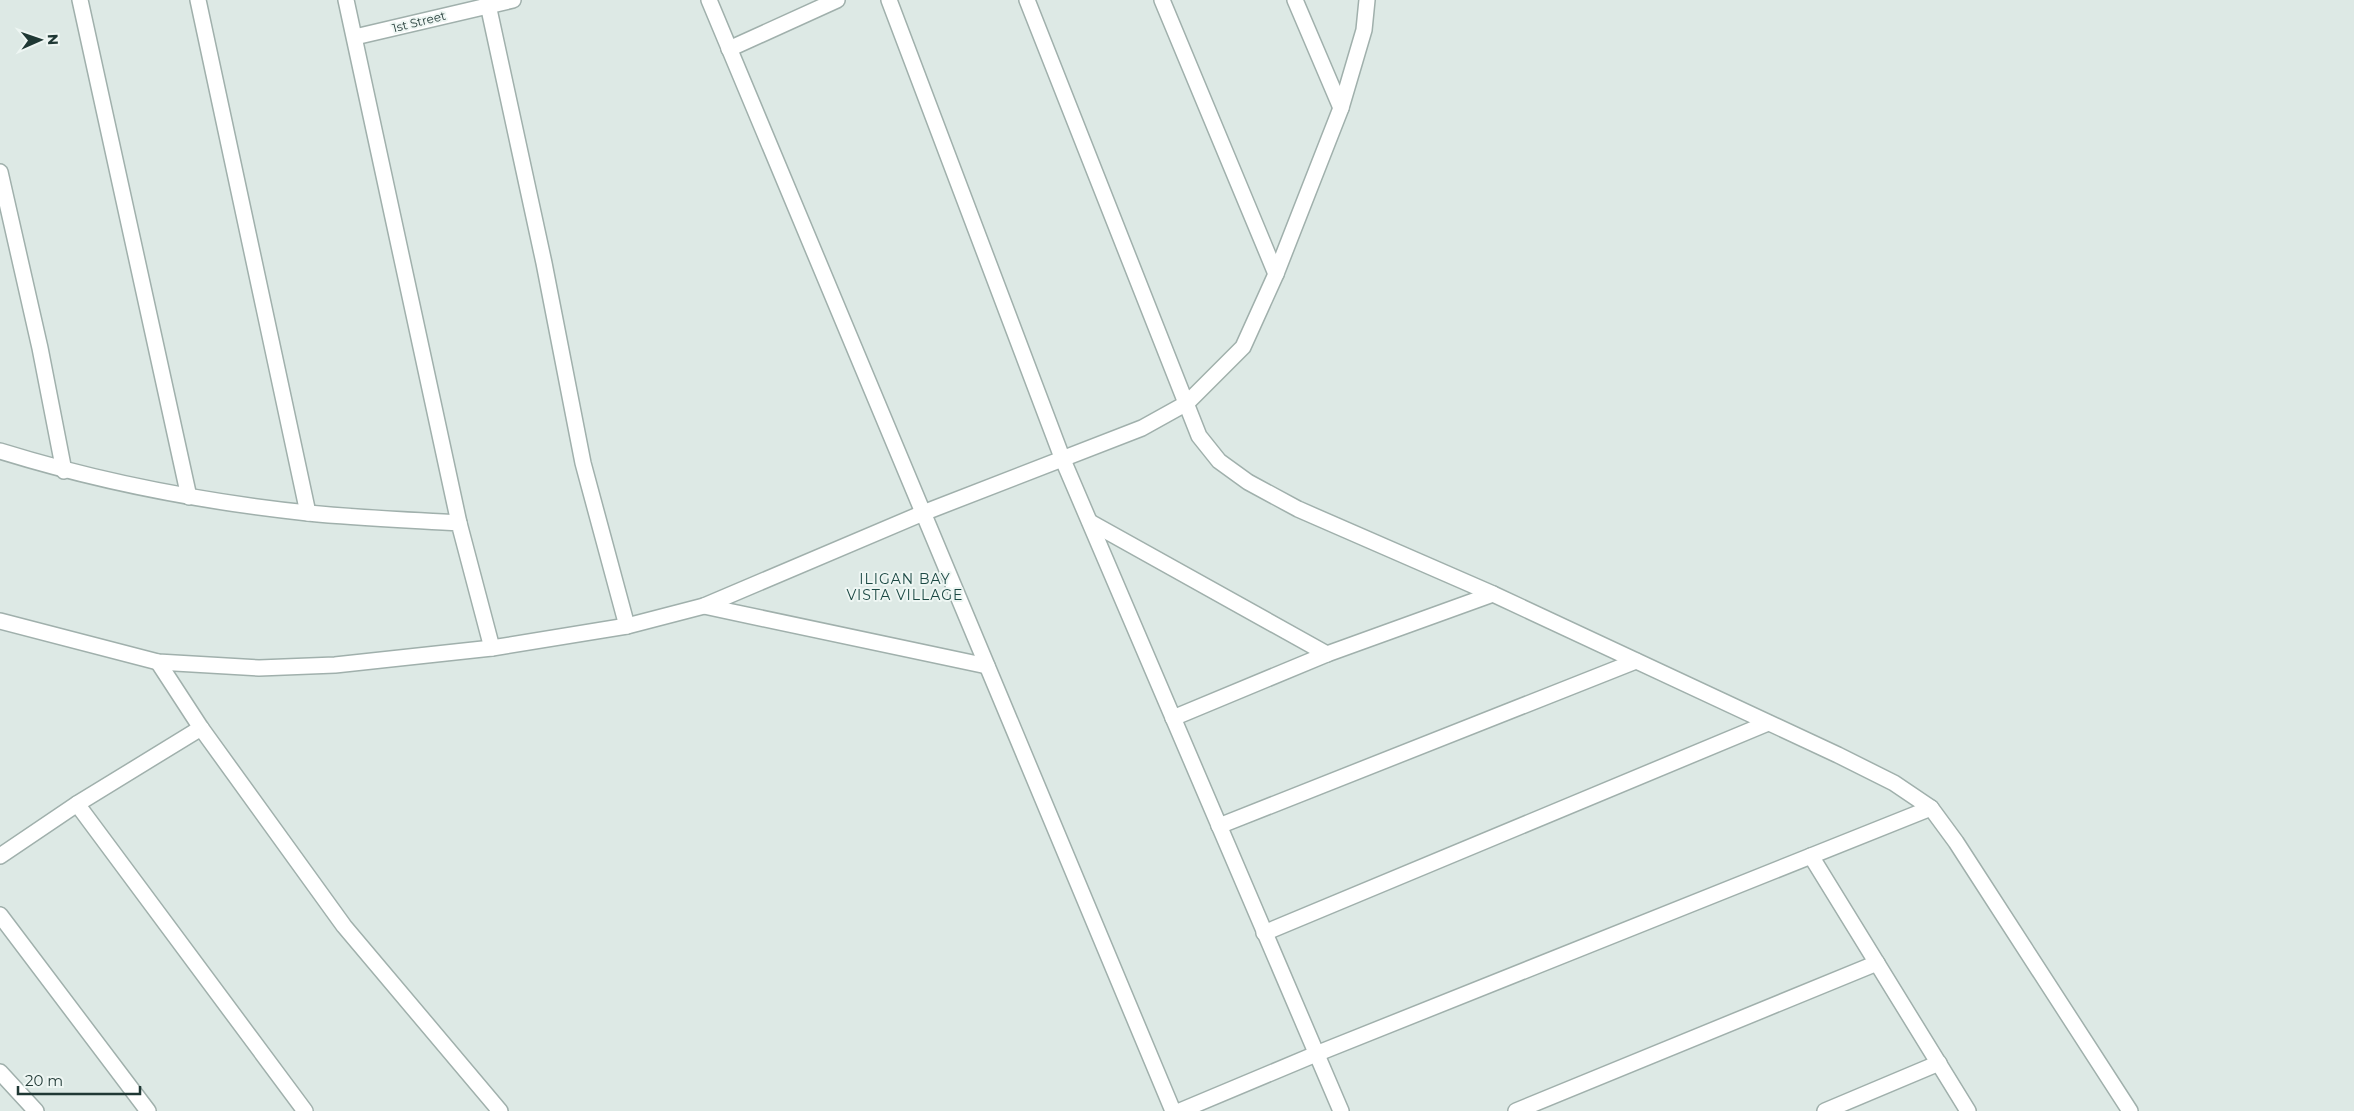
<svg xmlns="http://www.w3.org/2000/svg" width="2354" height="1111" font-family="Montserrat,sans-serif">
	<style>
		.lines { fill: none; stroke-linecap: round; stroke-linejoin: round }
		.minor-casing { stroke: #a0b0ac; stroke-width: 18 }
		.minor { stroke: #fff; stroke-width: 15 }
		.labels { text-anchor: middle; stroke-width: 4; stroke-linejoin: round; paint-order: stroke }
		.street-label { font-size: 12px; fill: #1f3834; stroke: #eef6f3 }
		.neighbourhood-label { font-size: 14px; letter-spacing: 1px; fill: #1c4944; stroke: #eef6f3 }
	</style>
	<rect width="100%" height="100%" fill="#dde9e5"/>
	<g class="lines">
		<defs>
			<g id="minor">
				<path d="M80 0 189 497"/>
				<path d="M198 0 308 513"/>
				<path d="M346 0 459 523"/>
				<path d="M487 0 544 263 583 463 627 626"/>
				<path d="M709 0 1173 1111"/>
				<path d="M889 0 1063 460 1341 1111"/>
				<path d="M1027 0 1199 436 1219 461 1248 482 1298 509 1493 594 1838 755 1894 783 1931 808 1956 842 2130 1111"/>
				<path d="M1162 0 1276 274"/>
				<path d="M1295 0 1341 108"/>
				<path d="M355 37 513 0"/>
				<path d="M729 49 837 0"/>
				<path d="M0 172 40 348 64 471"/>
				<path d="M0 451C100 482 204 502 308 513 358 518 409 520 459 523L492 648"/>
				<path d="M1090 522 1327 654"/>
				<path d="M704 606 987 666"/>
				<path d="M0 621 158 662 259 668 335 665 492 648 627 626 704 606 923 513 1142 428 1187 403 1243 347 1276 274 1341 108 1364 30 1367 0"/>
				<path d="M158 662 201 728 344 926 500 1111"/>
				<path d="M1173 718 1327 654 1493 594"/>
				<path d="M77 804 305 1111"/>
				<path d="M1219 826 1636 661"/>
				<path d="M0 856 77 804 201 728"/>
				<path d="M1811 856 1968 1111"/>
				<path d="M0 915 148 1111"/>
				<path d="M1264 933 1768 723"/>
				<path d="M0 1072 36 1111"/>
				<path d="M1180 1111 1316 1054 1931 808"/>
				<path d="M1516 1111 1877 963"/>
				<path d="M1825 1111 1939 1063"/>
			</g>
		</defs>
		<use href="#minor" class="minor-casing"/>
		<use href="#minor" class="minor"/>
	</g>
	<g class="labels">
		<g class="street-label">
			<text transform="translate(419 22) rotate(-14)" y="4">1st Street</text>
		</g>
		<g class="neighbourhood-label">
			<text x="905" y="584">ILIGAN BAY<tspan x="905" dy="16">VISTA VILLAGE</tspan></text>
		</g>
	</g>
	<g transform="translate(40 40) rotate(88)" stroke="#eef6f3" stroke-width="4" paint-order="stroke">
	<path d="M0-4L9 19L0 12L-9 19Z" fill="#1f3834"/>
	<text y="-8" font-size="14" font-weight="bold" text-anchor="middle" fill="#1f3834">N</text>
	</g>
	<path d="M18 1086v8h122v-8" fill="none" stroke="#1f3834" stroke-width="2.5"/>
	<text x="25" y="1086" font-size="15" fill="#1f3834" stroke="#eef6f3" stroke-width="4" paint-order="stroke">20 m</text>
</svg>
